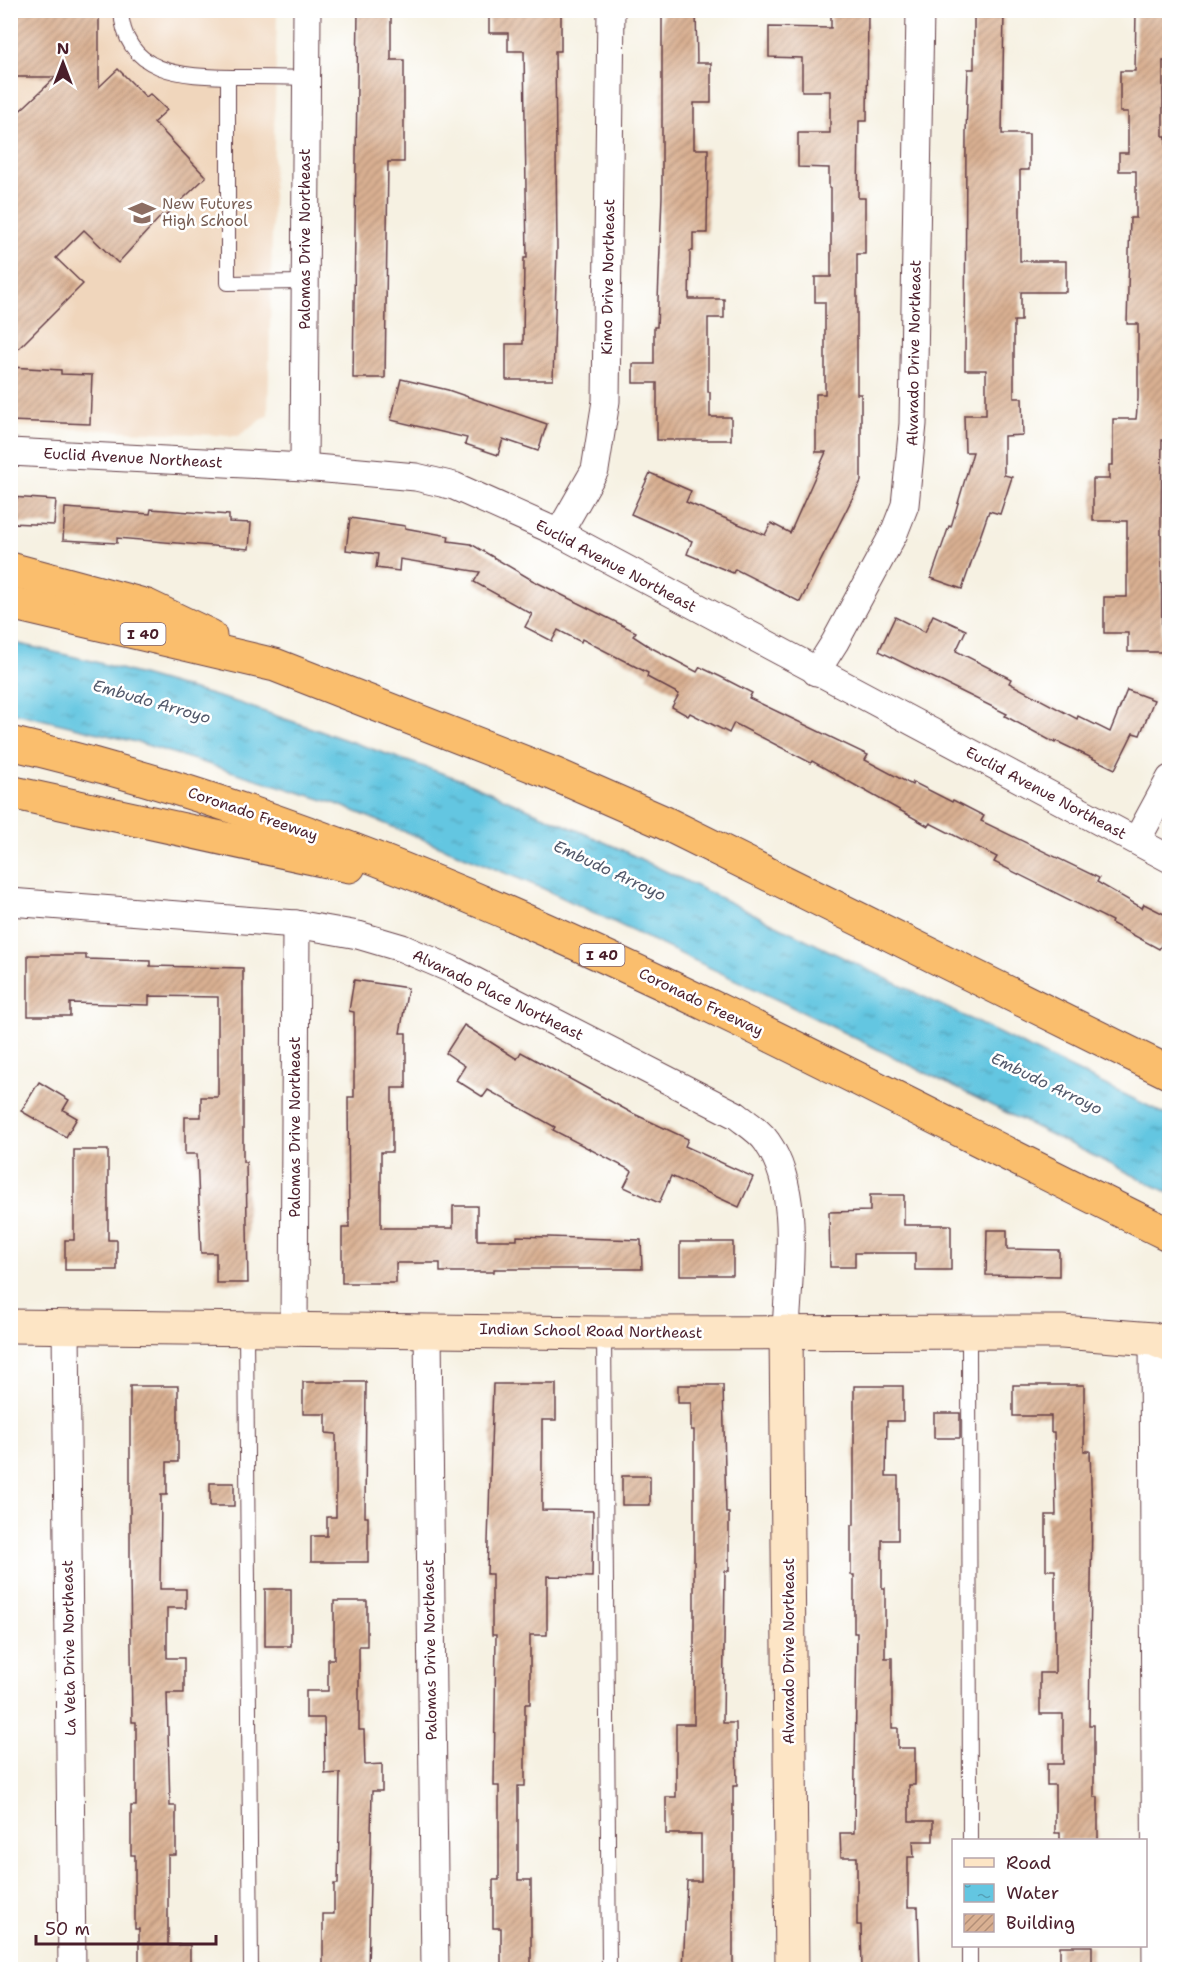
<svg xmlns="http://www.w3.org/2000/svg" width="1180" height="1980" font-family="'Shantell Sans',sans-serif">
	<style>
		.built { fill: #f0d6bc }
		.water { fill: url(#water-ripples); stroke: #567286; stroke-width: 1.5 }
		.building { fill: url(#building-hatch) }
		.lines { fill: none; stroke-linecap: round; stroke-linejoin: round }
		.lane-casing { stroke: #643e46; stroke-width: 16 }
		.street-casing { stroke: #643e46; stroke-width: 29 }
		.secondary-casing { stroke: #643e46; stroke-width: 35 }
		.highway-casing { stroke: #643e46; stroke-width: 35 }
		.lane { stroke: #fff; stroke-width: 14 }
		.street { stroke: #fff; stroke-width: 27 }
		.secondary { stroke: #fde5c5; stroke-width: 33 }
		.highway { stroke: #fabe6d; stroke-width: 33 }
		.labels { text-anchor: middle; stroke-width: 5; stroke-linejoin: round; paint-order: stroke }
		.shield { fill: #fff; stroke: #80626b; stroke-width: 1.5 }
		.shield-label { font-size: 14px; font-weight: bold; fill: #4a1f2b }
		.education-label { font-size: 15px; fill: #785e54; stroke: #fff; text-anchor: start }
		.street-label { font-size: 15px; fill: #4a1f2b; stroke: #fff }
		.water-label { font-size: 16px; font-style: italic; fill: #53596b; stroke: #fff }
	</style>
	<defs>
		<pattern id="water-ripples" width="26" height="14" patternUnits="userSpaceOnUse" patternTransform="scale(1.5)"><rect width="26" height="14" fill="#63c6e1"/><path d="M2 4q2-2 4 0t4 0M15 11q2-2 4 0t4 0" fill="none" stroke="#54a0b7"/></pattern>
		<pattern id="building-hatch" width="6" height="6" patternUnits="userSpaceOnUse" patternTransform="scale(1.5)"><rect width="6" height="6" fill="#d9b092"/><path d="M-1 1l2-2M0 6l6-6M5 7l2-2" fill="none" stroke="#b28f77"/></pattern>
	</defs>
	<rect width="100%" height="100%" fill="#fff"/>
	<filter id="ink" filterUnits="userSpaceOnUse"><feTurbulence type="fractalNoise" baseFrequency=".0167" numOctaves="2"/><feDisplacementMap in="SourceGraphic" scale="12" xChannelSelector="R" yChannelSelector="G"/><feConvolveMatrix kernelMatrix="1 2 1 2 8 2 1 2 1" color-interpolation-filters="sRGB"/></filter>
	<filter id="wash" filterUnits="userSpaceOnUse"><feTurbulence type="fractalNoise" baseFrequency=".008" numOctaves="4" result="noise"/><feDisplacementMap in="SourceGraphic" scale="24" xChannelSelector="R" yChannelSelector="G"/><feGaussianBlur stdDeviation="1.35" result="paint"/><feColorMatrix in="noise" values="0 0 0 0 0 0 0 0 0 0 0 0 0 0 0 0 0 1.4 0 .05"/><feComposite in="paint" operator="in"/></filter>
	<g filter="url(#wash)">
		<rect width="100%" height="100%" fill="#f6f1e2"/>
		<path class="built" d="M11 11H277L268 415 238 436 11 426Z"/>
		<path class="water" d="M11 642 92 661 236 702 462 780 620 849 1169 1116V1193L782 1002 542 888 337 804 140 743 11 712Z"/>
		<g id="blocks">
			<g class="building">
				<path d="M10 10H99V87L118 69 146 97 150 94 167 110 154 122 206 177 164 217 162 215 118 263 84 230 56 258 83 284 10 357V120L56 77H10Z"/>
				<path d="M358 10H391V60H404V162H388L385 378H353Z"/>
				<path d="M489 10H561V51H555L557 248 553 380H506V344H523L524 258H527L524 51H508V33H489Z"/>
				<path d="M662 10H696L697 63H711V103H694V149H708L707 233H693V251H690L689 299H724V318H708V392H710V417H731V440H657V383H633V364H654V327H657L662 196Z"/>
				<path d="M831 10H868L867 121H859L858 198H865V254H857V394H861V481L800 602 735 569 733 573 687 554 692 541 631 514 650 473 691 491 686 502 765 535 771 523 790 533 826 452H816V394H825V302H815V277H831V188H829V168L798 167V133H830V91H802V58L769 57V27L831 28Z"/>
				<path d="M974 10H1004L1002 134H1029V170H1020V261H1066V292H1021V321H1014V398H1022L1023 435 1004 436V475L1012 477 1000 514 989 511 962 589 931 578 949 526 951 527 973 452H965L964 415H986V370H965L966 134 968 69H974Z"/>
				<path d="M1136 10H1170L1169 61H1163V136H1166V204H1170V258L1167 324 1169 440H1162L1161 521 1162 652H1128V633H1104V597H1127V521H1093V479H1109V465H1113V419H1136L1138 399V324H1127L1130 218H1136V171H1119V153H1128V112H1120V71H1135Z"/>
				<path d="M10 367 61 370V374L92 375 90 424 10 421Z"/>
				<path d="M401 379 448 390 547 424 538 451 503 439 498 455 465 444 467 438 391 420Z"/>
				<path d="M10 497 56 500 54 525 10 523Z"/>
				<path d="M65 508 150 514 151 509 229 515V522L251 523 249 549 117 538V543L63 540Z"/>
				<path d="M350 518 405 526V528L449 536 448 541 471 544 532 580 636 632 633 636 650 647 697 672 700 667 721 677 752 693 749 698 868 755 865 760 912 785 913 782 952 802 953 800 984 816 981 821 1099 878 1097 882 1142 908 1144 904 1170 917V929L1159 949 1111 923 1112 921 994 862 997 857 930 823 928 826 812 761 811 763 734 723 729 733 690 713 688 716 672 707 679 694 647 677 648 673 582 639 581 642 558 630 552 641 525 627 532 614 474 582 480 572 400 559 399 571 376 568 378 554 346 550Z"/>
				<path d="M933 615 966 630 956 651 1011 679 1009 683 1077 719 1078 716 1110 732 1127 690 1154 700 1140 735 1133 733 1115 769 1056 741 1055 743 1005 716 1007 714 879 651 895 617 925 632Z"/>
				<path d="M28 955H86V959L150 961V966L243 968V1162H246L248 1283H216V1253H201L197 1154H185V1117H201V1097H218V997L149 996V1005L70 1003V1016H28Z"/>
				<path d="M354 980 408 988 400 1033H406V1088H392V1152H381V1228H453V1206H477V1240H517V1236L641 1240 642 1269H494V1272H440V1263H396V1283H342V1228H349L348 1097H354V1012L349 1011Z"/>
				<path d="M464 1025 517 1059 521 1052 632 1113 688 1139 685 1146 753 1177 739 1207 671 1176 659 1203 624 1187 632 1171 553 1130 555 1127 488 1090 483 1097 456 1080 465 1066 446 1053Z"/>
				<path d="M39 1082 69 1100 63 1110 77 1118 66 1137 21 1111Z"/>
				<path d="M74 1150H108V1240H117V1270H65V1240H74Z"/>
				<path d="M870 1195H904V1225H951V1270H915V1253H855V1267H830L829 1212 870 1211Z"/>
				<path d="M987 1230H1007V1249L1059 1250V1276L986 1275Z"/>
				<rect x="680" y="1242" width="53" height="33"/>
				<path d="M303 1382H366L365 1517H368V1562H311V1536H327V1517H336V1434L326 1433V1414H303Z"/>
				<path d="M493 1384H556V1420H542V1510L593 1511 592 1577 547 1576V1635H530V1704H525V1786H518V1880H531V1970H501V1928H493V1880H499V1786H494L496 1635H492V1574H487Z"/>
				<path d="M678 1385H723L726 1513H729V1571H725L723 1723H736L737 1786H733V1970H683L687 1881H701V1834H666V1797H676V1724H694V1430H691V1403H678Z"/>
				<path d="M1013 1385H1084V1451H1090L1092 1515 1089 1725H1094V1797H1098V1840H1060V1833H1055V1785H1047V1764H1063V1714H1040V1673H1055V1570H1046V1515H1056L1054 1432H1051V1416H1013Z"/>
				<path d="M130 1386H178V1462H167V1495H161L160 1589H186V1608H167V1658H184V1693H167L170 1806H176V1855H168V1945H190V1970H139V1929H135V1855H131V1806H136V1722H132L130 1576Z"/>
				<path d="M854 1386H903V1421H887L886 1476H898V1540H882V1588H885V1658H892V1728H898V1748H915V1785H909V1821H933V1841H913L914 1857H908V1907H918L920 1970H862L861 1925H857V1857H841L840 1833H854L857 1633H854V1575H851V1525H854Z"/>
				<rect x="934" y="1413" width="26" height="25"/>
				<rect x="622" y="1476" width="28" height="29"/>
				<rect x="210" y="1483" width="24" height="23"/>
				<rect x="265" y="1589" width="26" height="57"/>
				<path d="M334 1601H367V1646H359V1730H364L365 1765 382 1764V1791H372L368 1970H323V1914H334V1884H338L340 1773 325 1774 324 1718H306V1691H328V1659H334Z"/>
				<rect x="1060" y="1946" width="32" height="24"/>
			</g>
		</g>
	</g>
	<g filter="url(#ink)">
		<use href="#blocks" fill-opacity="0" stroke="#643e46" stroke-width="1.5"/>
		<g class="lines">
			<defs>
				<g id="lane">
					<path d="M121 10C124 75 184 76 233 77 257 77 282 77 307 78"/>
					<path d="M228 77V283L305 282"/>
					<path d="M246 1329 251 1970"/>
					<path d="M604 1333 609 1970"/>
					<path d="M969 1333 970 1840"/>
					<path d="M970 1946V1970"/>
				</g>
				<g id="street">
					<path d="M10 452 304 467 416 477 454 486 559 533 1170 859"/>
					<path d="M304 467 307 10"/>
					<path d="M559 533 595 470 606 401 611 10"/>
					<path d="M816 672 835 642 894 533 905 505 913 424 920 10"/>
					<path d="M1137 840 1170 779"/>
					<path d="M10 902 296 924 358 935 402 948 451 969 736 1115C746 1123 760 1131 767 1142 802 1192 788 1274 786 1332"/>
					<path d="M66 1327 72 1970"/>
					<path d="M294 1330 296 924"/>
					<path d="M428 1330 435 1970"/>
					<path d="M1153 1339 1156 1970"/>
				</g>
				<g id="secondary">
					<path d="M10 1326 604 1333 1062 1332 1153 1339 1170 1346"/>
					<path d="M786 1332 792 1970"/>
				</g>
				<g id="highway">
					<path d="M10 569 147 606 210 636"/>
					<path d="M10 603 275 665 554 774 663 822 1170 1073"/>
					<path d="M10 743C422 839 793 1050 1170 1235"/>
					<path d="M10 792 349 866"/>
				</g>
			</defs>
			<use href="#lane" class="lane-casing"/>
			<use href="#street" class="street-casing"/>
			<use href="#secondary" class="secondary-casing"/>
			<use href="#highway" class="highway-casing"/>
			<use href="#lane" class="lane"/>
			<use href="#street" class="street"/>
			<use href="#secondary" class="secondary"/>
			<use href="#highway" class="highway"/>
		</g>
	</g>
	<defs>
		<symbol id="school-bare" viewBox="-9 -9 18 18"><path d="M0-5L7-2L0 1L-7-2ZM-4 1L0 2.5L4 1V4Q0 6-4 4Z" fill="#8d6e63" stroke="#fff" stroke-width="2.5" paint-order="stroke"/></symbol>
	</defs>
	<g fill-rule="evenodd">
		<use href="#school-bare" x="123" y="194" width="38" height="38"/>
	</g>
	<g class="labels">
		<g class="shield">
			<rect x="120.5" y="623" width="45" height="22" rx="4.5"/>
			<rect x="579.5" y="944" width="45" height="22" rx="4.5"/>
		</g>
		<g class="shield-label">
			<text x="143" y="639">I 40</text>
			<text x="602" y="960">I 40</text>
		</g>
		<g class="education-label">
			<text x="162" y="209">New Futures<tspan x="162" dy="17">High School</tspan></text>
		</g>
		<g class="street-label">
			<text transform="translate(305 239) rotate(-90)" y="5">Palomas Drive Northeast</text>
			<text transform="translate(608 277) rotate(-89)" y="5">Kimo Drive Northeast</text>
			<text transform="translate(914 353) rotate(-89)" y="5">Alvarado Drive Northeast</text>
			<text transform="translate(133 458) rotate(3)" y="5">Euclid Avenue Northeast</text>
			<text transform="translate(616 566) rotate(28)" y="5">Euclid Avenue Northeast</text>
			<text transform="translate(1046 793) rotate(28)" y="5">Euclid Avenue Northeast</text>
			<text transform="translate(253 814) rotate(19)" y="5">Coronado Freeway</text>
			<text transform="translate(498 995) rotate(26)" y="5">Alvarado Place Northeast</text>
			<text transform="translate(701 1002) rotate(26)" y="5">Coronado Freeway</text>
			<text transform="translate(295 1127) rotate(-90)" y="5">Palomas Drive Northeast</text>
			<text transform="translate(591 1331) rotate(1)" y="5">Indian School Road Northeast</text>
			<text transform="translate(69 1648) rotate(-91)" y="5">La Veta Drive Northeast</text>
			<text transform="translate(430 1650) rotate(-91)" y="5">Palomas Drive Northeast</text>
			<text transform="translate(789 1651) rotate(-90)" y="5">Alvarado Drive Northeast</text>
		</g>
		<g class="water-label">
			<text transform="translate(152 701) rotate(16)" y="6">Embudo Arroyo</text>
			<text transform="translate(610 870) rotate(25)" y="6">Embudo Arroyo</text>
			<text transform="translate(1047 1083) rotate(26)" y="6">Embudo Arroyo</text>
		</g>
	</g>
	<rect width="1180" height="1980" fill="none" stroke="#fff" stroke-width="36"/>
	<rect x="952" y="1839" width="195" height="108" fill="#ffffff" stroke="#b7a5aa" stroke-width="1.5"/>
	<rect x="964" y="1858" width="30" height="9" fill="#fde5c5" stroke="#b7a5aa" stroke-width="1.5"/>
	<text x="1006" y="1869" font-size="18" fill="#4a1f2b">Road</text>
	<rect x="964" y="1884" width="30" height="18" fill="url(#water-ripples)" stroke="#b7a5aa" stroke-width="1.5"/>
	<text x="1006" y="1899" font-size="18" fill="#4a1f2b">Water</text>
	<rect x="964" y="1914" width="30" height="18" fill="url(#building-hatch)" stroke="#b7a5aa" stroke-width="1.5"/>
	<text x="1006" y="1929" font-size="18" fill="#4a1f2b">Building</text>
	<g transform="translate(63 63)" stroke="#ffffff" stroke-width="4.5" paint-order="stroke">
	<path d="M0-4.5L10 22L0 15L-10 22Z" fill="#4a1f2b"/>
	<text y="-9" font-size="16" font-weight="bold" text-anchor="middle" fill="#4a1f2b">N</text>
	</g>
	<path d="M36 1935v9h180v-9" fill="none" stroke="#4a1f2b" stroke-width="3"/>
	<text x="45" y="1935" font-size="18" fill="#4a1f2b" stroke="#ffffff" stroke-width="4.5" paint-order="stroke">50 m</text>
</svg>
